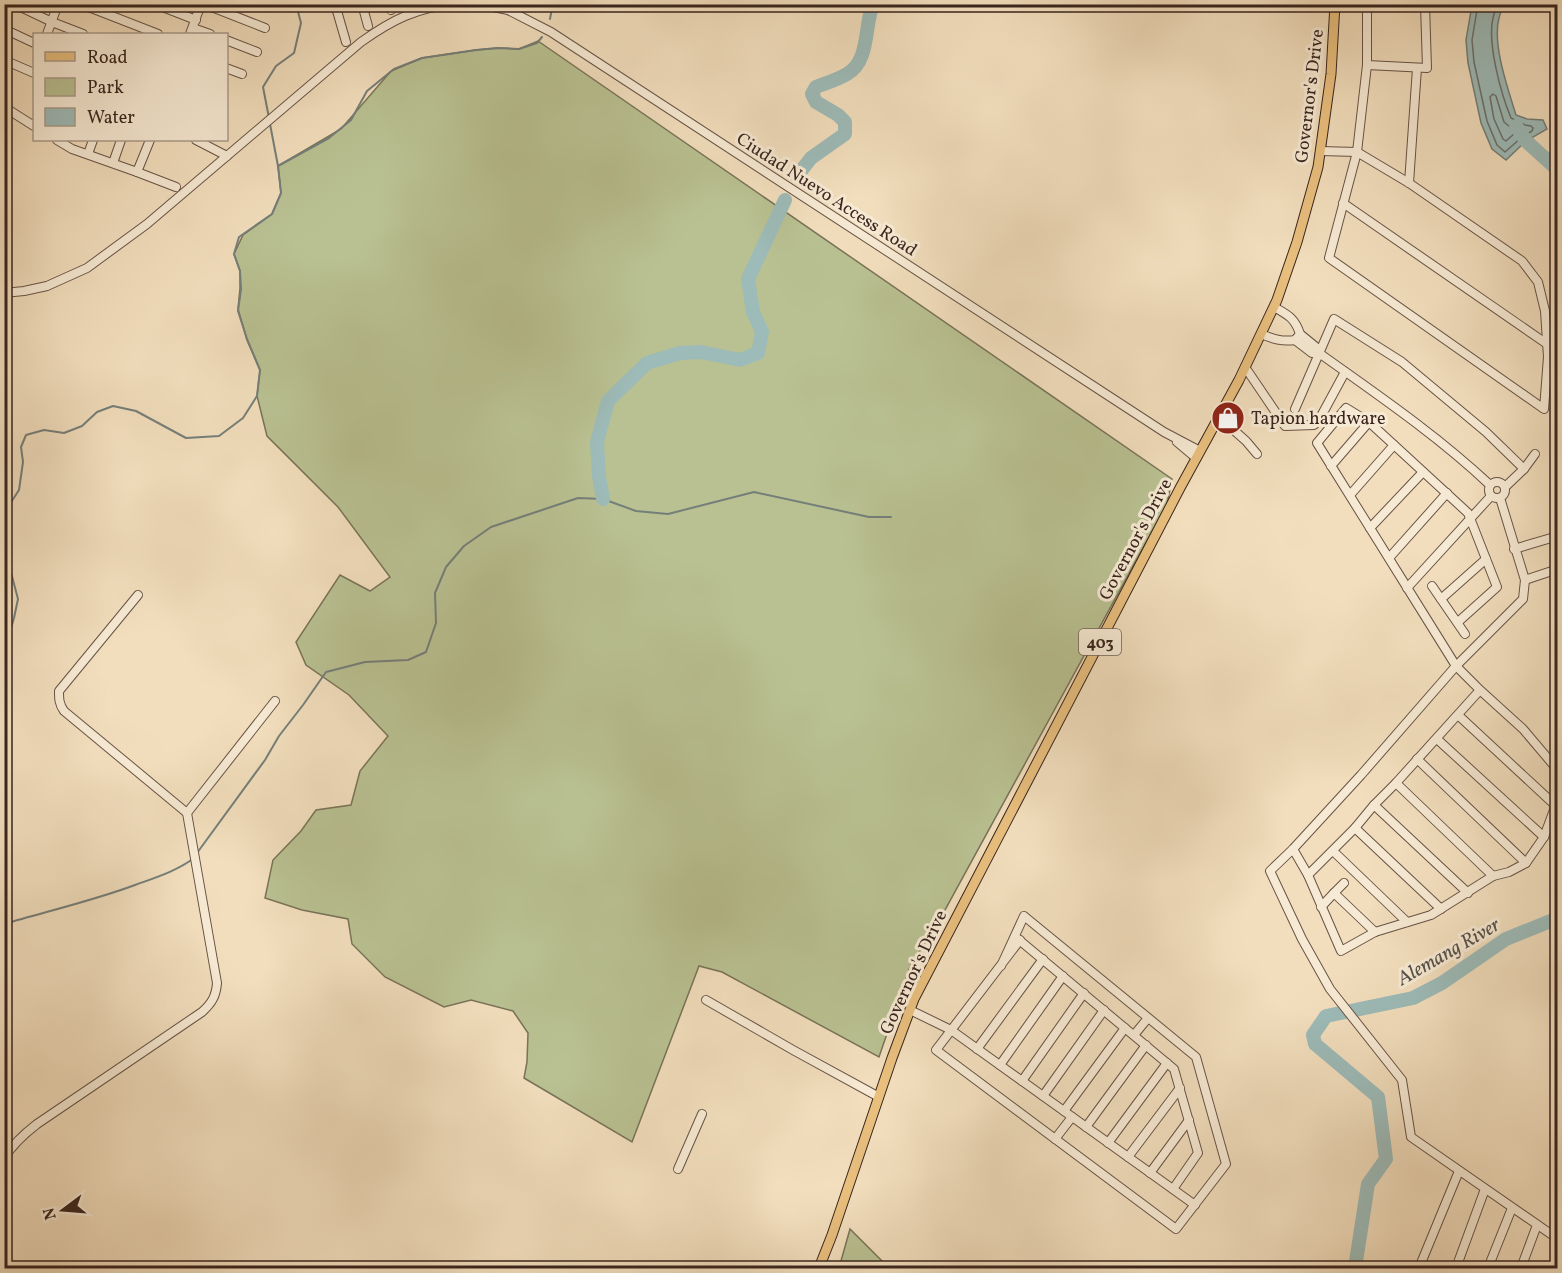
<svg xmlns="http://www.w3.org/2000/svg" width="1562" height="1273" font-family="Vollkorn,serif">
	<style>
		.green { fill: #b9c192; stroke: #797358; stroke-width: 1.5 }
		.water { fill: #9dbbb8; stroke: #757f7a; stroke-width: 1.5 }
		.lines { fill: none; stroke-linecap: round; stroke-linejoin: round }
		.shore { stroke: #6b706b; stroke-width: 1.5 }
		.stream { stroke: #757f7a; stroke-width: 2 }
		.river { stroke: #9dbbb8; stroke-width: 14 }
		.minor-casing { stroke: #675346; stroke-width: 10 }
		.major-casing { stroke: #39251e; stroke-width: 11 }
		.minor { stroke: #f7ead4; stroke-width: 8 }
		.major { stroke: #e9bf7e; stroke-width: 9 }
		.labels { text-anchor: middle; stroke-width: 6; stroke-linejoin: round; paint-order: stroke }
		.shield { fill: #f7ead4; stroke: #726055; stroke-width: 1.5 }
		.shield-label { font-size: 16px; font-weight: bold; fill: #39251e }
		.street-label { font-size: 18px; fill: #39251e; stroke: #f7ead4 }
		.poi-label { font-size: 18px; fill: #39251e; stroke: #f7ead4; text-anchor: start }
		.water-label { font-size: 20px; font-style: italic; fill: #57524c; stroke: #f7ead4 }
	</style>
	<rect width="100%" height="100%" fill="#f2debd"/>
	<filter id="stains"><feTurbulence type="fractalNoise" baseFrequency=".00333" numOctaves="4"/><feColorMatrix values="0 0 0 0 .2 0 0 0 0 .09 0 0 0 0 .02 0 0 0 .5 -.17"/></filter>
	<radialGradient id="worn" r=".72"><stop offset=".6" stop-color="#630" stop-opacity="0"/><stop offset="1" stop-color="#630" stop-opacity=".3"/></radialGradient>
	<g class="green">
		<path d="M538 41 1172 479 1167 504 934 930 913 961H912L879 1057 722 972 699 966 632 1142 524 1078 527 1062 528 1033 513 1011 471 1000 444 1007 385 977 352 944 348 919 302 910 265 898 273 860 301 831 316 810 351 805 360 771 388 736 349 695 306 665 296 642 340 575 370 591 390 577 338 507 267 436 257 396 260 370 247 340 238 309 240 288V271L234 254 243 235 272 214 281 193 278 166 341 129 391 71 422 58 476 50 500 48 519 49Z"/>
		<path d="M850 1229 889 1268H839Z"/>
	</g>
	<path class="water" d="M1472 5H1504C1502 9 1500 13 1499 18 1492 44 1508 89 1516 115L1527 119 1543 120 1547 129 1526 141 1506 160 1492 149 1481 123 1468 63 1466 40Z"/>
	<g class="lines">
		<g class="shore">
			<path d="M1478 4 1472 40 1474 62 1487 121 1497 145 1505 152 1522 137 1532 131 1533 128 1531 126 1525 125 1511 118C1501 94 1487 43 1493 18 1494 13 1496 9 1497 4"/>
			<path d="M1493 94 1496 96 1504 122 1515 131V133L1506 141 1503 139 1494 119 1490 97Z"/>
		</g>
		<g class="stream">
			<path d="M550 19 552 8 555 4"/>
			<path d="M269 118 263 87 276 66 294 53 301 23 296 4"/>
			<path d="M278 166 329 138 351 120 367 91 394 69 422 58 476 50 497 48 519 49 537 43 542 37"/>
			<path d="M4 513 19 490 23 462 21 447 26 435 44 430 64 433 82 426 97 412 113 406 136 411 186 438 219 436 243 418 257 396 260 370 247 339 238 311 241 289 240 271 234 254 239 237 272 214 281 193 278 166 270 124"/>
			<path d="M4 546 18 599 14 618 4 652"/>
			<path d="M197 853 265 760 279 736 303 705 326 672 365 662 408 660 426 652 436 623 435 593 446 567 464 546 491 527 578 498 603 499 636 511 668 514 754 492 869 517H891"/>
			<path d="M4 924C48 911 92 901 135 885 154 878 177 871 194 858"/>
		</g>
		<g class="river">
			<path d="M1516 126 1526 141 1558 170"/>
			<path d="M797 176 811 158 845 134V122L838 115 816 102 812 94 816 87C826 83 837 80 847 74 870 61 864 26 873 4"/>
			<path d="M603 499 599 477 597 442 608 401 647 363 680 353 701 352 740 360 758 353 762 332 753 312 748 279 785 200"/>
			<path d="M1355 1268 1368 1184 1386 1159 1378 1097 1315 1044 1313 1035 1326 1016 1413 998 1442 983 1506 939 1558 918"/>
		</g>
		<defs>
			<g id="minor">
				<path d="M14 4 52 22 83 34"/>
				<path d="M81 4 158 34"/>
				<path d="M155 4 196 20"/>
				<path d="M204 4 265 28"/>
				<path d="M335 4 346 42"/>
				<path d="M362 4 368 26"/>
				<path d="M390 4 391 10"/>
				<path d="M465 4 484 5 508 10 551 32 1164 432 1200 451"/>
				<path d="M193 28 210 34"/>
				<path d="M4 29 34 43"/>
				<path d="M47 34 58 4"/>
				<path d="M190 34 201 4"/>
				<path d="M226 40 257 52"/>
				<path d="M4 60 34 73"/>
				<path d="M1367 65 1427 68 1425 4"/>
				<path d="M226 68 242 74"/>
				<path d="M4 107 34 126"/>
				<path d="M57 140 72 149 137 172 150 140"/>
				<path d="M196 140 227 156"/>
				<path d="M1320 151 1357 152 1367 65V4"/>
				<path d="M1357 152 1409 183 1522 261 1538 282 1545 311 1548 357 1544 409 1329 258Z"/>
				<path d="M88 154 93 140"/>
				<path d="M113 163 121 140"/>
				<path d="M137 172 176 187"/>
				<path d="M1409 183 1417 68"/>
				<path d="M1343 203 1547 344"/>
				<path d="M4 293 24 291 47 286 87 268 147 224 361 42C392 20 417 7 456 4"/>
				<path d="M1261 334C1273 339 1282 342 1295 340L1300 334C1295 318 1288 315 1274 307"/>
				<path d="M1300 334 1316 347 1319 353C1378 395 1438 436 1490 485"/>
				<path d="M1295 340 1312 353H1319"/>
				<path d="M1245 367 1285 426 1314 425 1319 420 1345 372"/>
				<path d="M1295 409 1334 319 1402 362 1486 432 1524 469 1505 487"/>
				<path d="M1219 417 1246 441 1257 454"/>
				<path d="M1177 442 1196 458"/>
				<path d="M1331 466 1369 422"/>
				<path d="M1524 469 1535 454"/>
				<circle cx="1497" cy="490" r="8"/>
				<path d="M1350 495 1394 445"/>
				<path d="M1500 498 1525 580 1523 599 1456 666 1361 775 1293 849 1270 871 1302 939 1330 989 1402 1080 1411 1137 1558 1239"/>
				<path d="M1370 528 1423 472"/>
				<path d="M1514 549 1558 536"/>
				<path d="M1389 558 1447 493"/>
				<path d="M1525 580 1558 569"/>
				<path d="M1432 586 1465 634"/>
				<path d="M1407 588 1491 496"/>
				<path d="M1441 599 1486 559"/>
				<path d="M1458 622 1497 587 1468 513 1369 422 1346 408 1317 443 1456 666 1480 690 1396 783 1374 805 1355 828 1308 875 1341 951 1375 932 1431 915 1493 876 1509 872 1526 863 1544 837 1554 810 1556 798V768L1523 729 1480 690"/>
				<path d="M1458 715 1555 805"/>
				<path d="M1437 739 1544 837"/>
				<path d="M1417 759 1526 863"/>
				<path d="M1396 783 1493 876"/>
				<path d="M1374 805 1468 893"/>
				<path d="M187 813 275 701"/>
				<path d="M1355 828 1441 909"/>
				<path d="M1293 849 1308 875"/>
				<path d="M1333 851 1407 922"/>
				<path d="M1334 893 1344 883"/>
				<path d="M1321 907 1334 893 1375 932"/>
				<path d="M1018 939 1174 1069 1198 1153 1173 1189"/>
				<path d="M1001 966 1024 916 1196 1057 1226 1164 1176 1229 936 1050 1020 940"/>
				<path d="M706 1000 793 1050 879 1097"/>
				<path d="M910 1010 951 1030 1195 1205"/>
				<path d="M1134 1035 1148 1018"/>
				<path d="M977 1049 1043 959"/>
				<path d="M1000 1065 1063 976"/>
				<path d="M1022 1081 1084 993"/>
				<path d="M1043 1096 1104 1010"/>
				<path d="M1064 1111 1125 1028"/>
				<path d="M1086 1127 1146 1045"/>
				<path d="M1055 1139 1072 1117"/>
				<path d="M1108 1143 1167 1063"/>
				<path d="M1128 1157 1180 1088"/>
				<path d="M4 1158C13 1144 24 1134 37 1124L202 1012C212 1003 216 996 217 983L187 813 64 711C59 704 59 699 59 691L138 595"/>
				<path d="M678 1169 702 1114"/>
				<path d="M1150 1173 1189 1120"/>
				<path d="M1419 1268 1459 1171"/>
				<path d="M1456 1268 1485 1189"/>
				<path d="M1488 1268 1512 1208"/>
				<path d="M1521 1268 1537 1225"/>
				<path d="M1554 1268 1558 1261"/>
			</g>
			<path id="major" d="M819 1268 832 1235 892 1058 914 999 1180 488 1239 380 1277 300 1297 242 1318 167 1331 74 1335 4"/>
		</defs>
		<use href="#minor" class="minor-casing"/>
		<use href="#major" class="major-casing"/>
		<use href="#minor" class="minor"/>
		<use href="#major" class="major"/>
	</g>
	<defs>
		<symbol id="shop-disc" viewBox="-11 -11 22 22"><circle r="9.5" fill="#8f2418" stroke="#f7ead4"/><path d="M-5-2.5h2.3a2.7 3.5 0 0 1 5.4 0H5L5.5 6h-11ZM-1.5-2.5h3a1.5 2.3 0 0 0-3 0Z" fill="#fff"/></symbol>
	</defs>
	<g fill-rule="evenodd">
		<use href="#shop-disc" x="1209" y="399" width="38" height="38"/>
	</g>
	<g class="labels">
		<rect class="shield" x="1079" y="629" width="42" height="26" rx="4.5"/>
		<g class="shield-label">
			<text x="1100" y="648">403</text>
		</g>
		<g class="street-label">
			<text transform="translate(1309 96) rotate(-83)" y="6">Governor's Drive</text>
			<text transform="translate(827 194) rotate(33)" y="6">Ciudad Nuevo Access Road</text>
			<text transform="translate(1135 539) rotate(-62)" y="6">Governor's Drive</text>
			<text transform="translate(913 972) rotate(-65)" y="6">Governor's Drive</text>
		</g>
		<g class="poi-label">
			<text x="1251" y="424">Tapion hardware</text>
		</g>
		<g class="water-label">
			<text transform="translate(1448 951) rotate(-30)" y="7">Alemang River</text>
		</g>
	</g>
	<rect width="1562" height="1273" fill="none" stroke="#f2debd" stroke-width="24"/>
	<rect x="6" y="6" width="1550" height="1261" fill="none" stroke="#39251e" stroke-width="3"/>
	<rect x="12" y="12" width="1538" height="1249" fill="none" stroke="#39251e" stroke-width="1.5"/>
	<rect x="33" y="33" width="195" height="108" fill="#f7ead4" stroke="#ab9b8b" stroke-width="1.5"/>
	<rect x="45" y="52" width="30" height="9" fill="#e9bf7e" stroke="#ab9b8b" stroke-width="1.5"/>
	<text x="87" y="63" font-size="18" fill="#39251e">Road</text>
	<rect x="45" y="78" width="30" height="18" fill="#b9c192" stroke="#ab9b8b" stroke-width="1.5"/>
	<text x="87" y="93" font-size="18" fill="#39251e">Park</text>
	<rect x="45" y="108" width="30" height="18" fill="#9dbbb8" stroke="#ab9b8b" stroke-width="1.5"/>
	<text x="87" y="123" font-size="18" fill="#39251e">Water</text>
	<g transform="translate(63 1210) rotate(254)" stroke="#f7ead4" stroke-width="4.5" paint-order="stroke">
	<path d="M0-4.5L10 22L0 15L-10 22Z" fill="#39251e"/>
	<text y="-9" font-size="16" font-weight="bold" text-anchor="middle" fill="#39251e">N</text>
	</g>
	<rect width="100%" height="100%" filter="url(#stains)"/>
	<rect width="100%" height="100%" fill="url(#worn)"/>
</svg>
